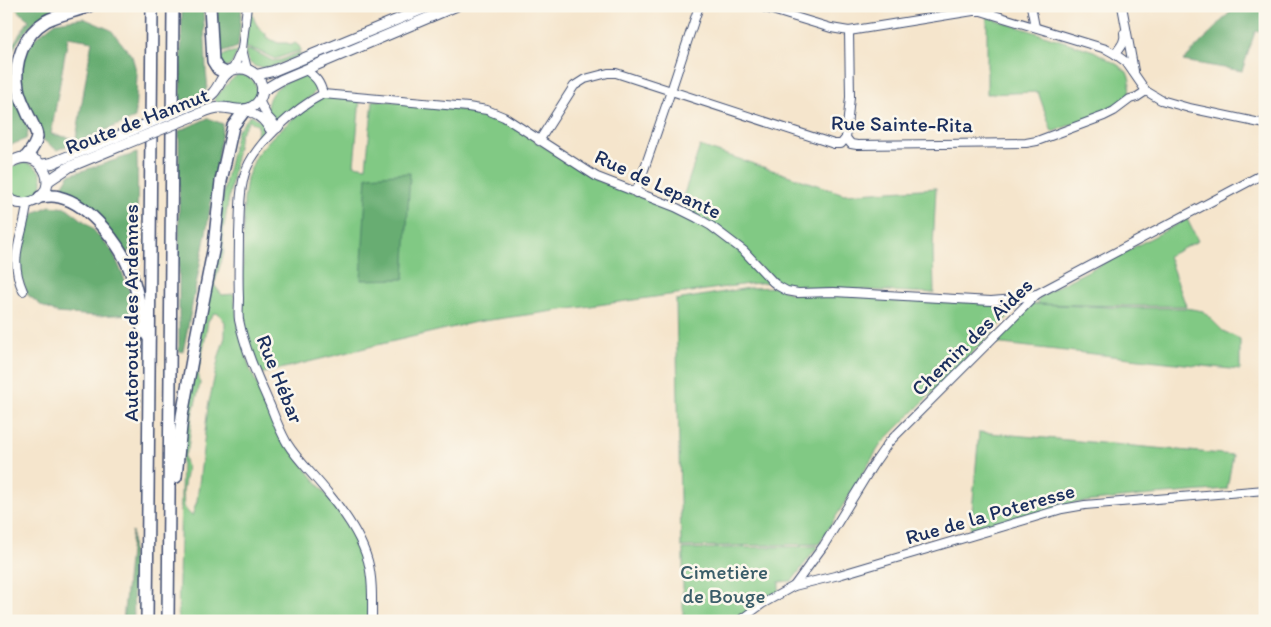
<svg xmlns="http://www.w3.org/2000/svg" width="1271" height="627" font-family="Itim,sans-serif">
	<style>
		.green { fill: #81c984; stroke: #4e7c71; fill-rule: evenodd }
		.forest { fill: #68ad72; stroke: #426e68; fill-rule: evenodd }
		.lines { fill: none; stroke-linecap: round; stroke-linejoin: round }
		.minor-casing { stroke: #3c4a6e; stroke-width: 10 }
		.major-casing { stroke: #3c4a6e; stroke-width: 12 }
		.highway-casing { stroke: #3c4a6e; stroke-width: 14 }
		.minor { stroke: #fff; stroke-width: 8 }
		.major { stroke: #fff; stroke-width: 10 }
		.highway { stroke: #fff; stroke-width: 11 }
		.major-bridge-casing { stroke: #3c4a6e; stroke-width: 12; stroke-linecap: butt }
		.major-bridge { stroke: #fff; stroke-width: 10 }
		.labels { text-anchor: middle; stroke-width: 5; stroke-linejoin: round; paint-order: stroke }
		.street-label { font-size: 21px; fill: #1b2f5e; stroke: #fbf7ec }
		.park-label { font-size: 21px; fill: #3a5d69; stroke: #fbf7ec }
	</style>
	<rect width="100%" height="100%" fill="#fbf7ec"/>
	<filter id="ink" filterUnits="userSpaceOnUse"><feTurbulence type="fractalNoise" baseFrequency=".02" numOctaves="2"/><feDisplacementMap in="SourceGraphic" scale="10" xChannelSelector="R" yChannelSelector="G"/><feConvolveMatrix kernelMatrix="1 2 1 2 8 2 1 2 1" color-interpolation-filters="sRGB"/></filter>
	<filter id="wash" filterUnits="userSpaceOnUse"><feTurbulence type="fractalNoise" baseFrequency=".0096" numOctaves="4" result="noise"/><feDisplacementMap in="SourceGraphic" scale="20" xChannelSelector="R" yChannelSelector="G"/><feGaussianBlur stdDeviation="1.12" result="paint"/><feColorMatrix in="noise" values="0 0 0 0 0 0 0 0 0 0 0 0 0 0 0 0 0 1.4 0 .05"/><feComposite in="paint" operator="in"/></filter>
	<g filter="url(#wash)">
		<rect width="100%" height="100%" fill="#f5e5cc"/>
		<g class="green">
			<path d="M250 11 252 12C254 22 258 28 266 34V37L278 43H287L292 45 295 43 299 46 301 50 275 59 256 50 245 48Z"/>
			<path d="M987 17 1094 51 1118 65 1127 72 1130 80 1129 97 1102 113 1052 132 1038 92 987 94Z"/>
			<path d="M245 50 254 51 273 61 281 60 300 52 299 56C281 63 249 81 245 50Z"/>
			<path d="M238 51 231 65 228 67 221 65 219 58 228 53Z"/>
			<path d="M238 75C257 74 264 97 246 104 237 107 227 105 217 104L214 98C223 91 228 81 238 75Z"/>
			<path d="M306 76C312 79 315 82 318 88 312 97 292 112 282 120 278 119 273 120 271 117 264 110 268 98 274 91 281 83 295 77 306 76Z"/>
			<path d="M323 96 360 98 354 165 366 167 373 100 414 103 494 115 597 180 671 209 704 226 727 241 750 260 770 282 748 284 476 322 373 346 260 374 250 350 244 326 242 302 244 200 247 178 257 154 273 136 310 104Z"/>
			<path d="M251 115 263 122V135L244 164 237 192 236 182 244 158 257 137 258 125 249 121 240 134 223 232 224 252 214 285 222 295 234 294 239 332 250 369 282 438 335 506 357 540 362 553 368 581 369 621H178L182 455 186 420 226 179 237 131ZM214 313 219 314 225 322V337L219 356 208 407 197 501 192 516 184 508 183 491 187 468 184 456 188 449 192 416 200 384 198 372 204 345 208 321Z"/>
			<path d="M700 146 844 194 936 188 933 248 934 293C902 292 871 290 839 289 818 289 801 291 781 284L680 206Z"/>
			<circle cx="24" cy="181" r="18"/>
			<path d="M1187 219 1198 241 1168 256 1186 306H1126L1038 304V300L1040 297 1062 284 1106 262Z"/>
			<path d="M777 287 792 294 1018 301 1016 309 881 444 819 544 681 547 676 300 749 288Z"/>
			<path d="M1031 304 1134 308H1186L1203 311 1223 331 1240 339V370L993 343Z"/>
			<path d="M979 432 1233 455 1227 489 1141 496 1075 503 970 534Z"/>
			<path d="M818 546 792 581 779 582V591L735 621H683V549Z"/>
		</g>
		<g class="forest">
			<path d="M16 6H64C46 10 38 18 26 31 21 37 16 43 13 50 7 64 11 89 17 103 20 111 28 122 28 131 28 134 27 136 26 139L6 147C6 119 3 75 11 50 15 39 23 30 29 20L17 10Z"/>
			<path d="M182 6H203C204 28 206 49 206 70 206 77 209 84 206 90 202 97 187 99 180 101Z"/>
			<path d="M217 6H242L238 47 218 54Z"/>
			<path d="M1236 6H1265V30L1255 32 1242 71 1183 61Z"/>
			<path d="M83 18 111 30 132 56 137 74 135 118 57 150 43 140 33 113 23 97 19 76 24 55 35 38 56 22ZM68 37 92 41 76 139 51 134Z"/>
			<path d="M208 118 223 124 207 228 183 352 179 351V131Z"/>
			<path d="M137 153C137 174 141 241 127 254L93 213 59 191 69 175Z"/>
			<path d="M410 173 404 279 361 280 367 176Z"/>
			<path d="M50 206 67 208 89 225 113 252 130 292 132 314 96 316 57 313 42 306 28 295 18 270 23 234 31 216 38 211Z"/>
			<path d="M132 531 134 621H123Z"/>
		</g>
	</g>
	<g filter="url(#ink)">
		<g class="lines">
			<defs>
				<g id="minor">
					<path d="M759 6 831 28 849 31 973 11H981L1106 49 1115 54 1126 62 1146 91 1161 100 1189 108 1265 124"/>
					<path d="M1031 6 1035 27"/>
					<path d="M1122 6 1134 71"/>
					<path d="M242 49 247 69"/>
					<path d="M1115 54C1120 47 1126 41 1124 33"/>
					<path d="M233 69 242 49 247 6"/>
					<path d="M306 70C316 78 320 81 323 94"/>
					<path d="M261 104 267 116 278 128"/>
					<path d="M251 113C263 118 265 123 272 133"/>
					<path d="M846 138 851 144 857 145 1026 143 1037 141 1104 116 1114 111 1130 99 1137 97 1146 91"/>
					<path d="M846 138 850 97 849 31"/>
					<path d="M539 141 574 86 585 79 608 73H616L834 144H841L846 138"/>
					<path d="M636 193 671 91 699 6"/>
					<path d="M23 291C7 255 24 237 27 204"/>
					<path d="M794 586 824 545 873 465 889 442 1037 294 1265 173"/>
					<path d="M372 621C372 601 373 580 368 561 361 536 344 512 328 493 315 476 298 461 287 443 280 431 275 418 270 405 258 378 245 350 239 320 238 313 239 305 239 298 238 276 239 255 239 234 240 213 239 190 246 170 257 142 296 108 323 94L468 107 487 110 504 117 597 177 675 207 697 218 711 226 744 251 773 282 778 286 787 291 798 293 834 292 991 301 1015 299 1037 294"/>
					<path d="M739 621 762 604 794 586 839 575 1062 509 1085 505 1265 490"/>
				</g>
				<g id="major">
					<path d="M256 75 273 71 430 6"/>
					<path d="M262 91 281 80 456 6"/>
					<path d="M197 103C202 100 209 98 213 93 220 86 222 73 232 70 258 61 275 96 250 108 242 112 235 109 227 108 218 106 209 109 201 113"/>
					<path d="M41 165 52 163 116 137"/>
					<path d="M6 166C39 137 66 192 31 202 21 205 13 203 6 196"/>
					<path d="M48 181 69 167 120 146"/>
				</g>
				<g id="highway">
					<path d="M210 6 213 61 218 69 226 73"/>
					<path d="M26 157C30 152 36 145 37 137 37 129 30 120 27 112 24 105 19 96 18 87 13 63 24 34 46 21 59 14 75 12 89 6"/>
					<path d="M40 197C47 196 53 195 59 197 90 204 123 247 132 276 135 284 137 293 139 302 140 308 139 315 140 321 141 327 146 333 149 338"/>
					<path d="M176 477 182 416 195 343 214 246 221 181 233 126 245 110"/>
					<path d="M147 621 152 6"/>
					<path d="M168 621 173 6"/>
				</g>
			</defs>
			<use href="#minor" class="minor-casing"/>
			<use href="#major" class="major-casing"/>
			<use href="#highway" class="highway-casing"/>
			<use href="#minor" class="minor"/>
			<use href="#major" class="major"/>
			<use href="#highway" class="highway"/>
			<defs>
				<g id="major-bridge">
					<path d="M116 137 197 103"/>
					<path d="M120 146 201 113"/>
				</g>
			</defs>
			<use href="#major-bridge" class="major-bridge-casing"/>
			<use href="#major-bridge" class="major-bridge"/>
		</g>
	</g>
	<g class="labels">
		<g class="street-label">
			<text transform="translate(137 121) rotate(-21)" y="7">Route de Hannut</text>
			<text transform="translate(902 124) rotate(1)" y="7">Rue Sainte-Rita</text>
			<text transform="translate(658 184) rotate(25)" y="7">Rue de Lepante</text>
			<text transform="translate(131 313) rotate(-90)" y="7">Autoroute des Ardennes</text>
			<text transform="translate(972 337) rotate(-44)" y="7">Chemin des Aides</text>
			<text transform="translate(280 379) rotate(68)" y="7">Rue Hébar</text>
			<text transform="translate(990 514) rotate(-16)" y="7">Rue de la Poteresse</text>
		</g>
		<g class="park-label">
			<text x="724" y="579">Cimetière<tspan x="724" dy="24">de Bouge</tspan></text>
		</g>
	</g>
	<rect width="1271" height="627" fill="none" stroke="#fbf7ec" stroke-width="25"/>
</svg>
